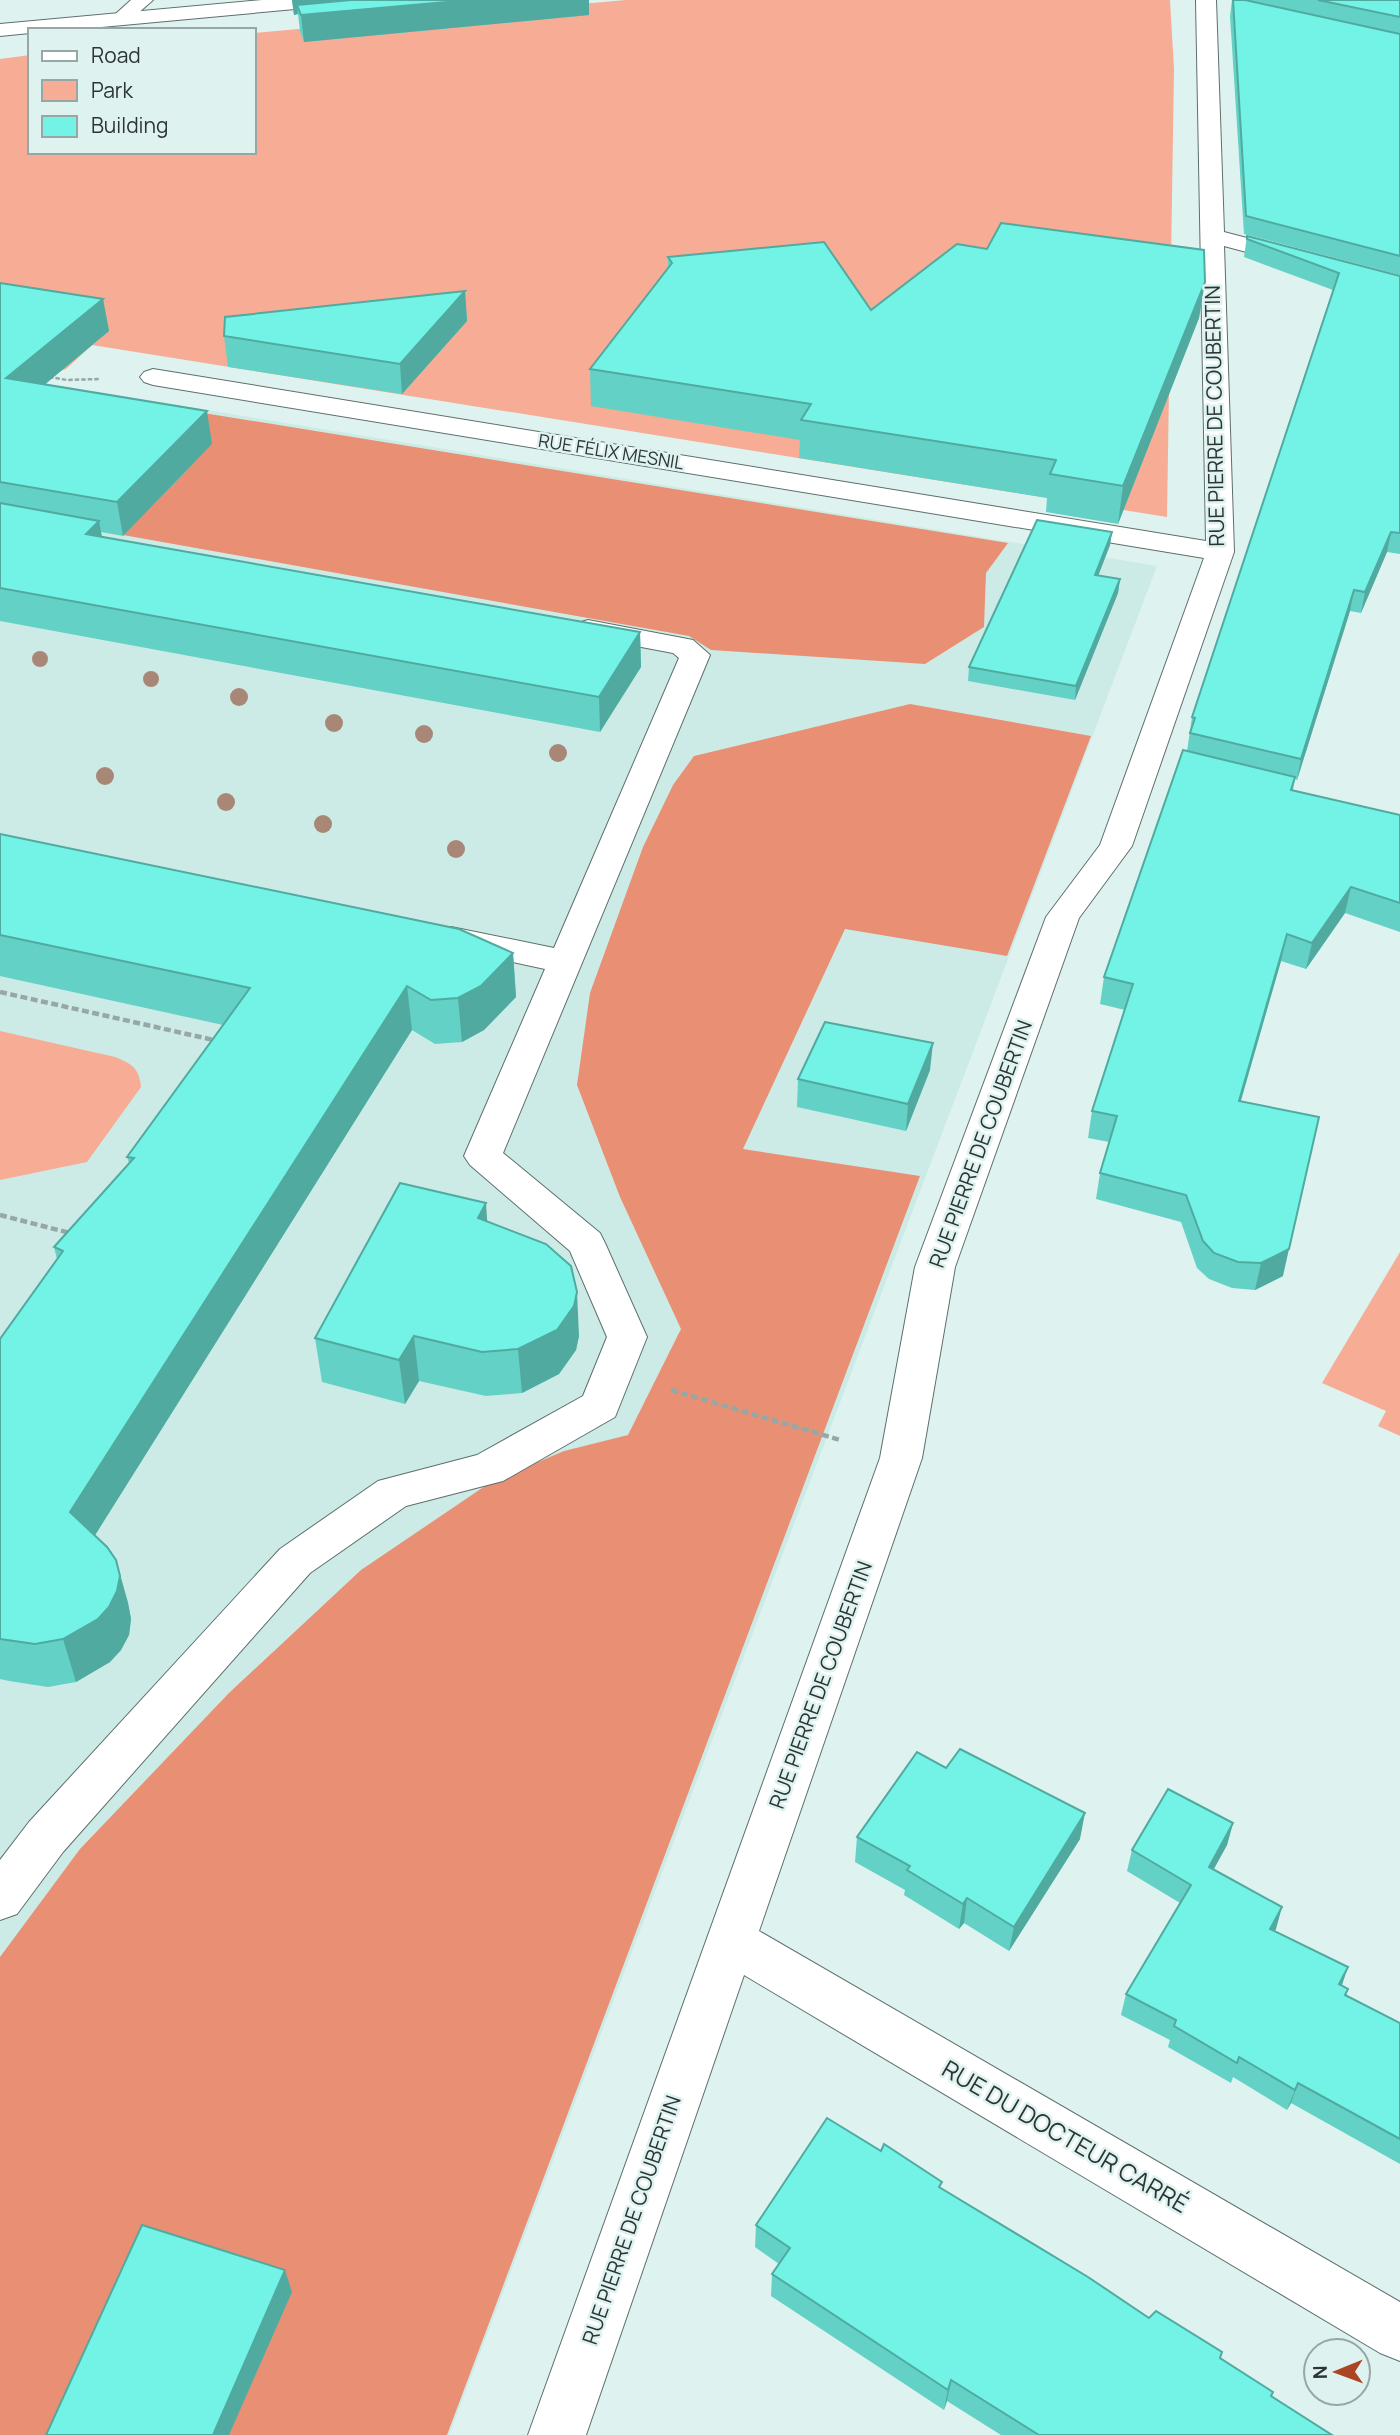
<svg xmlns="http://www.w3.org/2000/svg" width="1400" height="2435" font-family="Manrope,sans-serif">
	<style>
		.built { fill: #ccebe6 }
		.green { fill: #f6ac95 }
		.forest { fill: #e99074 }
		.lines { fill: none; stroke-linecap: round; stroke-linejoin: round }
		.minor-casing { stroke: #5d6f6d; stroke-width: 2 }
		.major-casing { stroke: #5d6f6d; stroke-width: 2 }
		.path-far1 { stroke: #97a7a5; stroke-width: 2.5; stroke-dasharray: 4.5 2; stroke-linecap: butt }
		.path { stroke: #97a7a5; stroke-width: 4.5; stroke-dasharray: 7 3.5; stroke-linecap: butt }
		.minor { fill: #fff; fill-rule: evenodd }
		.major { fill: #fff; fill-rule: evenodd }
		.tree { fill: #a98776 }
		.wall { fill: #63d1c5 }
		.shaded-wall { fill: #50aaa0 }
		.building { fill: #73f3e5; stroke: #50aaa0; stroke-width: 2 }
		.labels { text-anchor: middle; stroke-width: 5; stroke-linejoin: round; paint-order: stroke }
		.far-street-label { font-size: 18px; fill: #2d3534; stroke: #def3f0 }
		.street-label { font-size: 21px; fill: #2d3534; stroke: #def3f0 }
		.near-street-label { font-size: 24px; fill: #2d3534; stroke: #def3f0 }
	</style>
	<rect width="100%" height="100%" fill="#def3f0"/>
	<path class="built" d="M0 376 1157 566 449 2435H0Z"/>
	<g class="green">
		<path d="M626 0H1170L1174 69 1167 517 92 345 66 369 60 371 0 361V59L30 55V152H254V33Z"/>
		<path d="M0 1031 115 1057C132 1064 139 1068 141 1087L87 1162 0 1180Z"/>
		<path d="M1400 1252V1436L1378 1426 1386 1411 1322 1383Z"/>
	</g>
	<g class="forest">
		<path d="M0 380 1008 543 986 573 984 627 925 664 711 650 689 636 0 513Z"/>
		<path d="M910 704 1091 736 1007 956 845 929 743 1149 920 1176 447 2435H0V1957L80 1849 229 1693 361 1570 491 1482 564 1451 628 1435 681 1329 620 1197 577 1085 590 993 643 847 673 785 694 756Z"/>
	</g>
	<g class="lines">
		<defs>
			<g id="minor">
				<path d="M131 0H153L127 23H113L110 19Z"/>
				<path d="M1196 0H1216L1224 232 1400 278V293L1224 246 1234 552 1132 846 1079 918 955 1267 922 1458 759 1931 1400 2302V2361L1380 2353 744 1975 586 2435H528L880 1458 915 1267 1046 917 1100 845 1204 558 153 385 144 382 140 377 144 372 153 369 1206 541Z"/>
				<path d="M588 620 693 640 710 655 503 1153 600 1233 605 1243 647 1337 615 1417 503 1481 406 1506 310 1573 63 1852 17 1914 0 1920V1860L29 1822 280 1549 378 1481 477 1455 583 1396 607 1337 570 1251 470 1165 464 1156 545 969 439 946 434 938 439 930 451 927 554 948 679 658 673 653 578 635 573 629 578 623Z"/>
			</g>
			<path id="major" d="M262 0H338L335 4 328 6 69 30H30V33L0 36V24Z"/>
		</defs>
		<use href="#minor" class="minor-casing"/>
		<use href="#major" class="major-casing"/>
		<path class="path-far1" d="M49 377 67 380 99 379"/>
		<g class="path">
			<path d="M0 992 218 1041"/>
			<path d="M0 1215 70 1233"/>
			<path d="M671 1390 840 1440"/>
		</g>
		<use href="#minor" class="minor"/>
		<use href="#major" class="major"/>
	</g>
	<g class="tree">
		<circle cx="40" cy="659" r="8"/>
		<circle cx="151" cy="679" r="8"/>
		<circle cx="239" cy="697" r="9"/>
		<circle cx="334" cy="723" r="9"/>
		<circle cx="424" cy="734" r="9"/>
		<circle cx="558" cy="753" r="9"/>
		<circle cx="105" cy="776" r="9"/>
		<circle cx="226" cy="802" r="9"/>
		<circle cx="323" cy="824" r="9"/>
		<circle cx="456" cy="849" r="9"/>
	</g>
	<g class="wall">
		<path d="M292 0H589V15L304 42 300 31 298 14 294 15Z"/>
		<path d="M1232 0H1400V275L1244 234 1230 16Z"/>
		<path d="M1247 236 1400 276V554L1387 552 1361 613 1350 611 1297 780 1295 779 1293 790 1400 815V932L1345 913 1306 969 1281 961 1241 1101 1283 1276 1255 1290 1232 1288 1209 1279 1197 1268 1181 1222 1096 1199 1100 1173 1109 1142 1088 1138 1092 1111 1125 1010 1100 1004 1104 977 1187 751 1192 717 1333 290 1244 257Z"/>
		<path d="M668 257 871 310 1205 282 1199 318 1118 524 1046 512 1047 498 799 458 800 440 591 406 590 369 668 267Z"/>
		<path d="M0 283 103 299 109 331 45 384 212 444 123 536 101 532 102 537 640 632 641 667 600 732 0 621Z"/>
		<path d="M465 291 467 321 402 394 228 367 224 336Z"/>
		<path d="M1112 532 1110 545 1098 576 1120 579 1118 593 1075 700 968 681 969 667Z"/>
		<path d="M0 834 513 953 516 997 484 1030 462 1042 435 1044 412 1030 95 1535 116 1560 128 1603 131 1619 129 1635 121 1650 110 1662 76 1682 48 1687 9 1681 0 1679V1339L57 1259 54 1247 129 1163 127 1157 223 1025 0 976Z"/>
		<path d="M930 1070 906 1131 797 1107 798 1079Z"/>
		<path d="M487 1221 579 1336 576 1350 559 1374 522 1393 486 1396 419 1381 405 1404 322 1382 315 1338Z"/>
		<path d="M946 1768 1080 1839 1009 1951 964 1923 959 1929 904 1895 905 1890 855 1862 857 1837Z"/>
		<path d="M1233 1823 1227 1845 1213 1870 1276 1929 1274 1931 1341 1986 1348 1989 1346 1995 1400 2023V2164L1291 2103 1287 2110 1233 2077 1231 2083 1168 2047 1170 2040 1121 2015 1126 1994 1180 1903 1127 1871 1132 1850Z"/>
		<path d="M941 2188 1149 2318 1220 2359 1271 2396 1332 2435H1001L947 2401 944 2410 771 2296 772 2274 779 2264 755 2247 756 2225Z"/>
	</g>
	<g class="shaded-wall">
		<path d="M292 0H447L297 5 298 14 294 15Z"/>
		<path d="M469 0H589V15L304 42 301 15Z"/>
		<path d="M1205 282 1199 318 1118 524 1123 486Z"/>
		<path d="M465 291 467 321 402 394 400 364Z"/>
		<path d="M103 299 109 331 13 411 6 378Z"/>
		<path d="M207 411 212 444 123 536 117 502Z"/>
		<path d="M99 521 105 554 86 534Z"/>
		<path d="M1112 532 1110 545 1093 589 1095 575Z"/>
		<path d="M1391 532 1387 552 1361 613 1365 592Z"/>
		<path d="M1120 579 1118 593 1075 700 1076 686Z"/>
		<path d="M1354 590 1350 611 1297 780 1301 759Z"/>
		<path d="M640 632 641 667 600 732 599 697Z"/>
		<path d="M1351 887 1345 913 1306 969 1312 943Z"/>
		<path d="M1287 934 1281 961 1233 1127 1239 1101Z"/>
		<path d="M513 953 516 997 484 1030 462 1042 458 998Z"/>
		<path d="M407 986 412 1030 82 1556 70 1512Z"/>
		<path d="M933 1043 930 1070 906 1131 908 1104Z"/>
		<path d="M486 1203 489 1248 478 1218Z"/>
		<path d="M1289 1249 1283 1276 1255 1290 1261 1263Z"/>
		<path d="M577 1292 579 1336 576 1350 559 1374 522 1393 518 1349Z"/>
		<path d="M414 1336 419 1381 405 1404 399 1360Z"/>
		<path d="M116 1560 128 1603 131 1619 129 1635 121 1650 110 1662 76 1682 63 1639Z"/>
		<path d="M1085 1813 1080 1839 1009 1951 1014 1927Z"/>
		<path d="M1233 1823 1227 1845 1203 1889 1209 1867Z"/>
		<path d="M967 1898 964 1923 959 1929 963 1904Z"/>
		<path d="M1282 1907 1276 1929 1263 1950 1270 1929Z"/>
		<path d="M1348 1967 1341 1988 1339 1984Z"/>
		<path d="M1298 2083 1291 2103 1287 2110 1295 2090Z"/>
		<path d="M285 2270 292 2292 229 2435H213Z"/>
		<path d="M951 2380 947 2401 944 2410 948 2390Z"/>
	</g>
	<g class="building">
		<path d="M351 0H469L301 15 297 5Z"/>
		<path d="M1233 0H1245L1400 34V256L1246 216Z"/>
		<path d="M1318 0H1400V17Z"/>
		<path d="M1001 223 1204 250 1205 282 1123 486 1050 474 1056 460 801 420 811 404 590 369 672 263 668 257 824 242 871 310 957 244 987 249Z"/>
		<path d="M1247 236 1400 276V533L1391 532 1365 592 1354 590 1301 759 1190 733 1195 718 1192 717 1339 273 1247 239Z"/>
		<path d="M0 283 103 299 6 378 207 411 117 502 0 482Z"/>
		<path d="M465 291 400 364 224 336 225 317Z"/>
		<path d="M0 503 99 521 86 534 640 632 599 697 0 588Z"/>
		<path d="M1037 520 1112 532 1095 575 1120 579 1076 686 969 667Z"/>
		<path d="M1183 750 1295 777 1291 790 1400 815V903L1351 887 1312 943 1287 934 1239 1101 1319 1117 1289 1249 1261 1263 1238 1262 1214 1253 1203 1241 1186 1195 1100 1173 1117 1116 1092 1111 1133 984 1104 977Z"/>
		<path d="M0 834 459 929 513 953 481 986 458 998 431 1000 407 986 70 1512 107 1547 116 1560 120 1576 117 1591 109 1607 98 1619 63 1639 35 1644 0 1639V1339L63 1251 54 1247 134 1158 127 1157 250 988 0 935Z"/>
		<path d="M825 1022 933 1043 908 1104 798 1079Z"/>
		<path d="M400 1183 486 1203 478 1218 546 1244 571 1266 577 1292 574 1306 557 1330 518 1349 482 1352 414 1336 399 1360 315 1338Z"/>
		<path d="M960 1749 1085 1813 1014 1927 967 1898 963 1904 907 1870 910 1866 857 1837 917 1752 946 1768Z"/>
		<path d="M1168 1789 1233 1823 1209 1867 1282 1907 1270 1929 1348 1967 1339 1984 1348 1989 1345 1995 1400 2023V2139L1298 2083 1295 2090 1239 2057 1237 2063 1174 2026 1176 2020 1126 1994 1191 1885 1132 1850Z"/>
		<path d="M827 2118 881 2151 884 2144 942 2182 939 2187 1088 2277 1149 2318 1156 2311 1222 2352 1220 2358 1273 2392 1271 2396 1332 2435H1039L951 2380 948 2390 772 2274 790 2248 756 2225Z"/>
		<path d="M142 2225 285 2270 213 2435H46Z"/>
	</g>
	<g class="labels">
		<g class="far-street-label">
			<text transform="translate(611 452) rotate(9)" y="6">RUE FÉLIX MESNIL</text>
		</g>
		<g class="street-label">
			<text transform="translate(1215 416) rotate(-91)" y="7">RUE PIERRE DE COUBERTIN</text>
			<text transform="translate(981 1144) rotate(-70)" y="7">RUE PIERRE DE COUBERTIN</text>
			<text transform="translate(821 1685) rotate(-70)" y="7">RUE PIERRE DE COUBERTIN</text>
			<text transform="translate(632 2220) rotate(-71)" y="7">RUE PIERRE DE COUBERTIN</text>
		</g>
		<g class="near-street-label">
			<text transform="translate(1065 2137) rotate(30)" y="8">RUE DU DOCTEUR CARRÉ</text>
		</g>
	</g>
	<rect x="28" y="28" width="228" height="126" fill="#def3f0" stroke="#97a7a5" stroke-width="2"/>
	<rect x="42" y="51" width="35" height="10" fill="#ffffff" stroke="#97a7a5" stroke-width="2"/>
	<text x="91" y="63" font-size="21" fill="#2d3534">Road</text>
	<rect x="42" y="80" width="35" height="21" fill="#f6ac95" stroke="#97a7a5" stroke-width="2"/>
	<text x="91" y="98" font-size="21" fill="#2d3534">Park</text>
	<rect x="42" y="116" width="35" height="21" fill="#73f3e5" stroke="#97a7a5" stroke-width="2"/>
	<text x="91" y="133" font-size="21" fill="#2d3534">Building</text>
	<g transform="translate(1337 2372) rotate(269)"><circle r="33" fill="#def3f0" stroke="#97a7a5" stroke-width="2"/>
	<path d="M0-5L12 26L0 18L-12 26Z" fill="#ac4523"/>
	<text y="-10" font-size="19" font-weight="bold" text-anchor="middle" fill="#2d3534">N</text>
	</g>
</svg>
